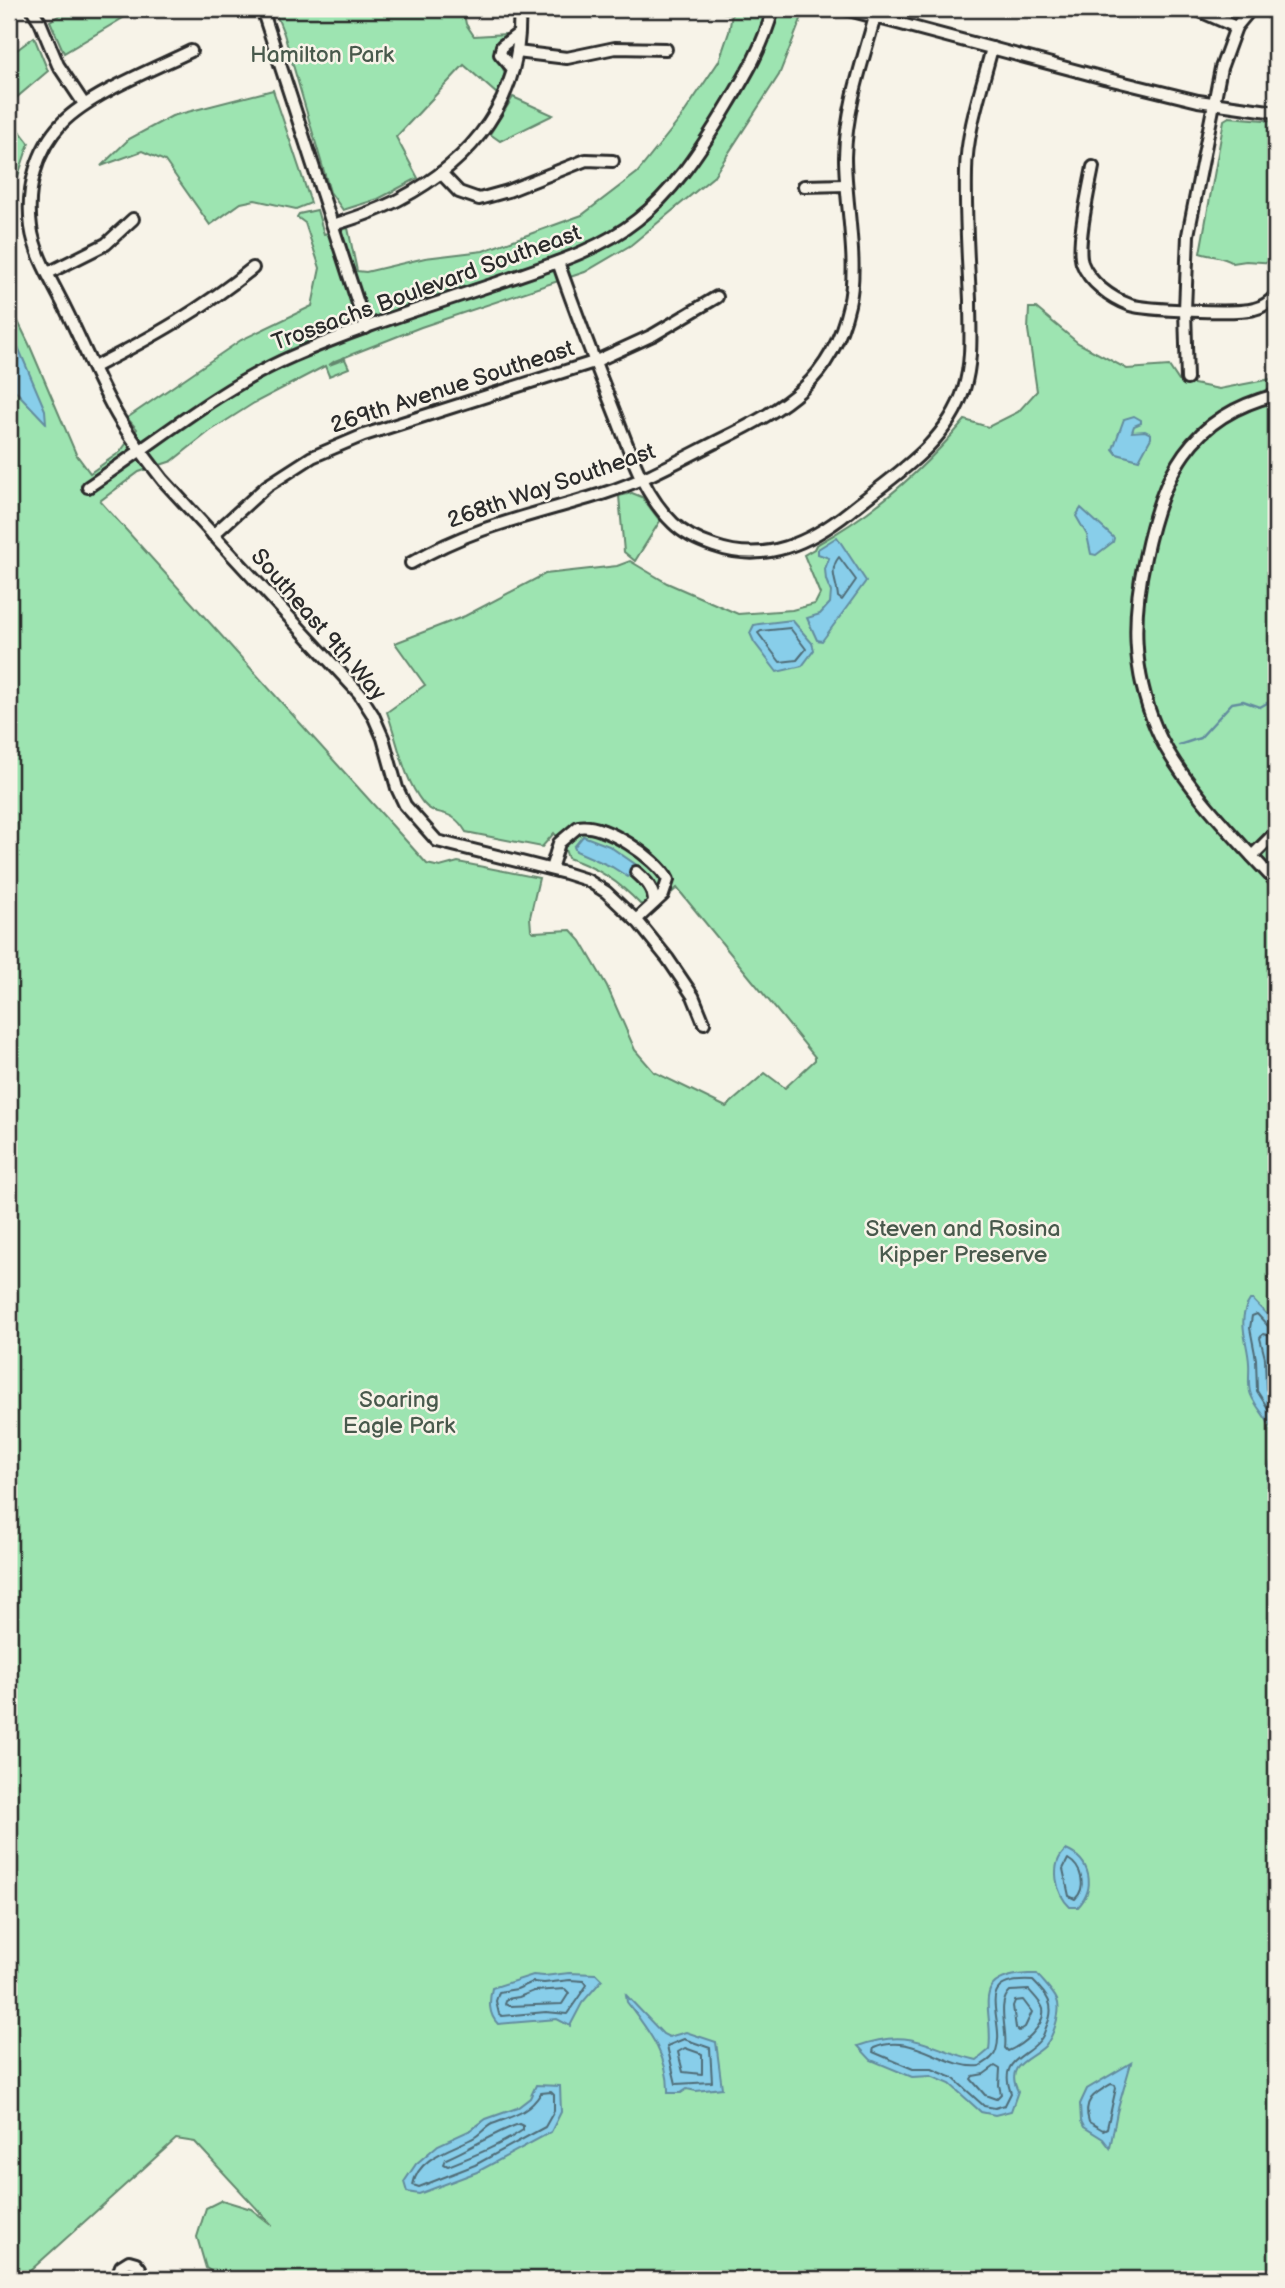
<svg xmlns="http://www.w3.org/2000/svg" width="1285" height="2288" font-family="'Balsamiq Sans',sans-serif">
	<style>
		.green { fill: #9de4b1; stroke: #64886e; stroke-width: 2 }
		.water { fill: #88ceea; stroke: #638d9e; stroke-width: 2 }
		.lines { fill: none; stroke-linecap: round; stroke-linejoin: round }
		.shore { stroke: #506c77; stroke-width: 2 }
		.stream { stroke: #638d9e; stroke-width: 2.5 }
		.minor-casing { stroke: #2b2b2b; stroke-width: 16 }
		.minor { stroke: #f7f3e8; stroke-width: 10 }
		.labels { text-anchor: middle; stroke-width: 5; stroke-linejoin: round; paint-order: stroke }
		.park-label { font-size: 23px; fill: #48594c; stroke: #f7f3e8 }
		.street-label { font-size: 23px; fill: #2b2b2b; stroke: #f7f3e8 }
	</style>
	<rect width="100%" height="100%" fill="#f7f3e8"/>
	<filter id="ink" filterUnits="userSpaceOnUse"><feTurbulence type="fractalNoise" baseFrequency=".0143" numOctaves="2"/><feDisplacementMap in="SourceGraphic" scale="14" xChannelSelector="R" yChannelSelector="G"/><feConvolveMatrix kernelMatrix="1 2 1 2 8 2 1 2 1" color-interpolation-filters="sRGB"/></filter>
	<g filter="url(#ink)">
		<g class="green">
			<path d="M70 9H138L64 53 50 21Z"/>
			<path d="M274 9H463L466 24 474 36 508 34 494 49 505 73 497 94 464 65 396 137 418 178 378 199 343 210 330 192 284 34Z"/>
			<path d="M706 9H805L779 75 713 177 631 245 585 272 421 327 335 361 329 365 345 359 349 368 329 376 325 366 254 403 210 431 172 461 139 472 100 501 427 864 440 867 458 862 539 878 530 917 531 930 534 932 571 930 581 941 607 986 635 1050 654 1072 726 1107 765 1073 785 1088 815 1060V1057L677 888 651 911 646 905 640 904C618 881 598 868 568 858L563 844 554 833 542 847 466 832C450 805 436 819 423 803 403 778 398 742 387 712L425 685 395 643 465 616 545 574 617 566 630 561 667 583 738 614 792 610 815 604 820 594 804 555 814 549 816 545C873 514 923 470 965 420L988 427 1018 412 1037 391 1028 330 1029 308H1036L1078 343 1127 369 1169 366 1179 381 1219 389 1276 378V2279H224L206 2268 197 2237 206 2208 222 2200 251 2209 272 2225 195 2142 176 2139 21 2279H9V303L29 344 76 454 90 473 120 452 137 429 127 418 241 340 312 306 320 268 305 223 297 217 299 214 317 210 324 234 348 228 357 271 366 272 425 258 483 251 582 215 637 173 680 119 719 61 729 32 732 14Z"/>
			<path d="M34 37 48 71 9 104V56Z"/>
			<path d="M273 90 311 203 296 209 255 200 241 203 210 225 165 161 142 151 101 166 129 139 172 116Z"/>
			<path d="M513 97 553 115 500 141 490 134Z"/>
			<path d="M9 117 29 143 18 176 9 177Z"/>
			<path d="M1229 117 1276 121V263L1246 261 1233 263C1223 256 1212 257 1200 253L1224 120Z"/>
			<path d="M632 493 642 497 660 521 635 561 624 552 619 496Z"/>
		</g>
		<g class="water">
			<path d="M9 326 45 410 46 423 9 384Z"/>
			<path d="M1134 416 1141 420V423L1134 426 1132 432 1145 431 1151 434V438L1139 460 1117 454 1113 449 1124 419Z"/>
			<path d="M1081 508 1114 538 1113 542 1096 555 1091 554 1087 535 1076 516Z"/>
			<path d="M837 537 866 581 825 637 822 641 817 640 807 618 820 614 830 603 831 592 826 580 825 569 829 558 818 554V549Z"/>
			<path d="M792 620 812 643 814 650 802 666 777 672 754 642 750 633 754 625 759 624Z"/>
			<path d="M583 836 609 846 638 866 628 877 612 867 576 851 574 847Z"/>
			<path d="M1250 1300H1253L1276 1324V1491C1256 1479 1279 1455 1275 1437 1271 1421 1257 1410 1251 1395 1247 1386 1250 1373 1249 1363 1248 1342 1236 1320 1250 1300Z"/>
			<path d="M1066 1850C1091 1860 1096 1888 1078 1907H1070C1056 1894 1049 1864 1066 1850Z"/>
			<path d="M569 1973 596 1974 602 1980 582 2003 570 2026 557 2019 498 2024C488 2014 489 2001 492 1988L533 1975 544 1976Z"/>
			<path d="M1028 1974H1037C1043 1982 1053 1991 1057 2000 1062 2011 1053 2037 1045 2046 1031 2060 1004 2064 1018 2091L1011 2111 995 2115 981 2112 950 2084 931 2076 912 2077 871 2060 858 2046C913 2026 928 2049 977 2060L989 2050C995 2011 967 1977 1028 1974Z"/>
			<path d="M626 1995 663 2034 669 2037 686 2032 716 2042 722 2088 696 2091 687 2089 681 2093H668C669 2056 648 2030 627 2002Z"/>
			<path d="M1131 2063 1117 2112 1110 2148 1103 2139 1084 2127 1081 2121 1080 2104 1087 2089Z"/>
			<path d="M536 2085 560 2086 561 2112 551 2132 477 2172 419 2194 407 2192 404 2182 416 2164 438 2145 471 2130 486 2119 517 2108 530 2098Z"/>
		</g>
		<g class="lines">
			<g class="shore">
				<path d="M839 557 856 580 842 600 838 597C837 581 828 571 839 557Z"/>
				<path d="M790 628 806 649 797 660 780 662 758 633 761 631Z"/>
				<path d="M1276 1328 1269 1327 1257 1314 1252 1316 1250 1328 1256 1359 1257 1391 1276 1421"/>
				<path d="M1276 1337 1263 1334 1260 1338 1265 1358 1266 1389 1276 1406"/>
				<path d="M1068 1859C1082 1867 1087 1888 1075 1899L1069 1896 1063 1869Z"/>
				<path d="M570 1980 584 1981 587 1985 567 2014 546 2012 502 2016 499 2014 496 2001 499 1992 517 1989 533 1982 544 1983Z"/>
				<path d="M1033 1981C1047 1995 1056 2005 1047 2025 1045 2029 1044 2036 1040 2040 1025 2059 998 2059 1011 2093L1005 2105 995 2108 984 2106 953 2078 932 2069H913L873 2052 874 2048C913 2031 945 2070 980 2066 986 2062 994 2058 996 2051 1007 2019 969 1977 1033 1981Z"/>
				<path d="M565 1989 569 1993 562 2004 509 2006 505 2004 507 1999 519 1997 534 1991Z"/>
				<path d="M1029 1990C1033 1995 1041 2002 1043 2009 1046 2026 1021 2046 1008 2051L1005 2048C1008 2030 996 2004 1010 1991Z"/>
				<path d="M1023 2000 1032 2012 1025 2027 1019 2031 1016 2028 1013 2006 1015 2001Z"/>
				<path d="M684 2039 710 2048 712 2082 676 2084 667 2046Z"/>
				<path d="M685 2048 702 2054V2074L683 2072 678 2052Z"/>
				<path d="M995 2066 1000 2069 999 2085 1001 2094 996 2099 985 2095 971 2079 973 2076 984 2074Z"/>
				<path d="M1111 2084 1115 2085 1116 2088 1107 2128 1103 2130 1089 2122C1082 2100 1095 2093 1111 2084Z"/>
				<path d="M551 2092 554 2095V2111L545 2127 475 2165 419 2187 413 2185C418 2156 454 2149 475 2137 481 2133 486 2127 492 2124 513 2116 529 2113 541 2093Z"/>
				<path d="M519 2124 523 2126V2130C501 2145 473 2156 448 2166L444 2164 446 2159C472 2148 493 2133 519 2124Z"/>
			</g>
			<path class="stream" d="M1179 745 1200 738 1232 703 1243 701 1260 707 1276 698"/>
			<defs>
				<g id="minor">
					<path d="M32 9 40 22 58 65 84 104"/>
					<path d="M262 9 366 328"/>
					<path d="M845 9 1104 78 1198 101 1276 112"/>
					<path d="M1195 9 1236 27"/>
					<path d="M191 51C154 69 90 94 62 123 36 150 26 190 31 227 35 256 53 283 66 310 83 344 98 382 117 415 130 438 147 459 163 480L359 693 373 715 383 738 397 788 405 805 437 841 565 873 587 880 606 892 639 923 668 959 693 996 704 1023"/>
					<path d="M517 52 567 58 615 48 666 49"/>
					<path d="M513 69 500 54 502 46 518 34"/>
					<path d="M1093 167C1089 189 1076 244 1082 263 1089 282 1111 298 1130 305 1146 310 1237 314 1254 309 1263 307 1270 302 1276 295"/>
					<path d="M441 173 459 192 479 199 508 191 586 160 613 161"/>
					<path d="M804 186 846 185"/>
					<path d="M333 225C355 218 377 211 398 200 473 161 524 97 519 9"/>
					<path d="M558 262C577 316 597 368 618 421 632 457 644 495 673 523 684 534 699 541 714 546 765 564 810 543 850 511 894 475 946 445 964 389 973 360 970 330 970 300 968 257 965 215 966 172 966 133 982 87 992 48"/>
					<path d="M48 273 106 244 133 219"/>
					<path d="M94 367C153 337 201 310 253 268"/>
					<path d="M1187 379 1185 310 1188 235 1221 68 1236 27 1251 9"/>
					<path d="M1276 395C1189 416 1162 476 1145 557 1132 616 1132 671 1156 728 1177 779 1238 841 1276 882"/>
					<path d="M88 487C154 443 219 388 293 356 361 326 433 305 503 281 549 265 598 251 637 220 672 193 697 155 720 118 742 81 762 51 773 9"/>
					<path d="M213 535 267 486 312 457 364 435 594 362 653 335 717 297"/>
					<path d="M411 563C476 525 535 515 605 493 645 480 682 459 720 440 785 408 832 381 849 305 859 263 845 202 845 157 846 109 862 63 875 17"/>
					<path d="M1252 856 1276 832"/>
					<path d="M551 869 559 843 578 827C603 822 657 858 668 880L663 895 636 920"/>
					<path d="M636 872C646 881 654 888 654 903"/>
					<path d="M116 2279 121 2266 129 2261 136 2263 140 2268 137 2279"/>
				</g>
			</defs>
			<use href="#minor" class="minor-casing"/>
			<use href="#minor" class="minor"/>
		</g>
	</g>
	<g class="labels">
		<g class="park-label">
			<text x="322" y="62">Hamilton Park</text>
			<text x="963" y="1236">Steven and Rosina<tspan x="963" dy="26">Kipper Preserve</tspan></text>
			<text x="399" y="1407">Soaring<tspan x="399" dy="26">Eagle Park</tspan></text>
		</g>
		<g class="street-label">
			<text transform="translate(426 287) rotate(-20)" y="8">Trossachs Boulevard Southeast</text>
			<text transform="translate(452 386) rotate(-18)" y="8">269th Avenue Southeast</text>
			<text transform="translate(551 485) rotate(-19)" y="8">268th Way Southeast</text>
			<text transform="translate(319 624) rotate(49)" y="8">Southeast 9th Way</text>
		</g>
	</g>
	<rect width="1285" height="2288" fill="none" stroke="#f7f3e8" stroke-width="35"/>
	<rect x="18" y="18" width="1250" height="2253" fill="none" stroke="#2b2b2b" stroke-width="2.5" filter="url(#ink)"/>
</svg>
